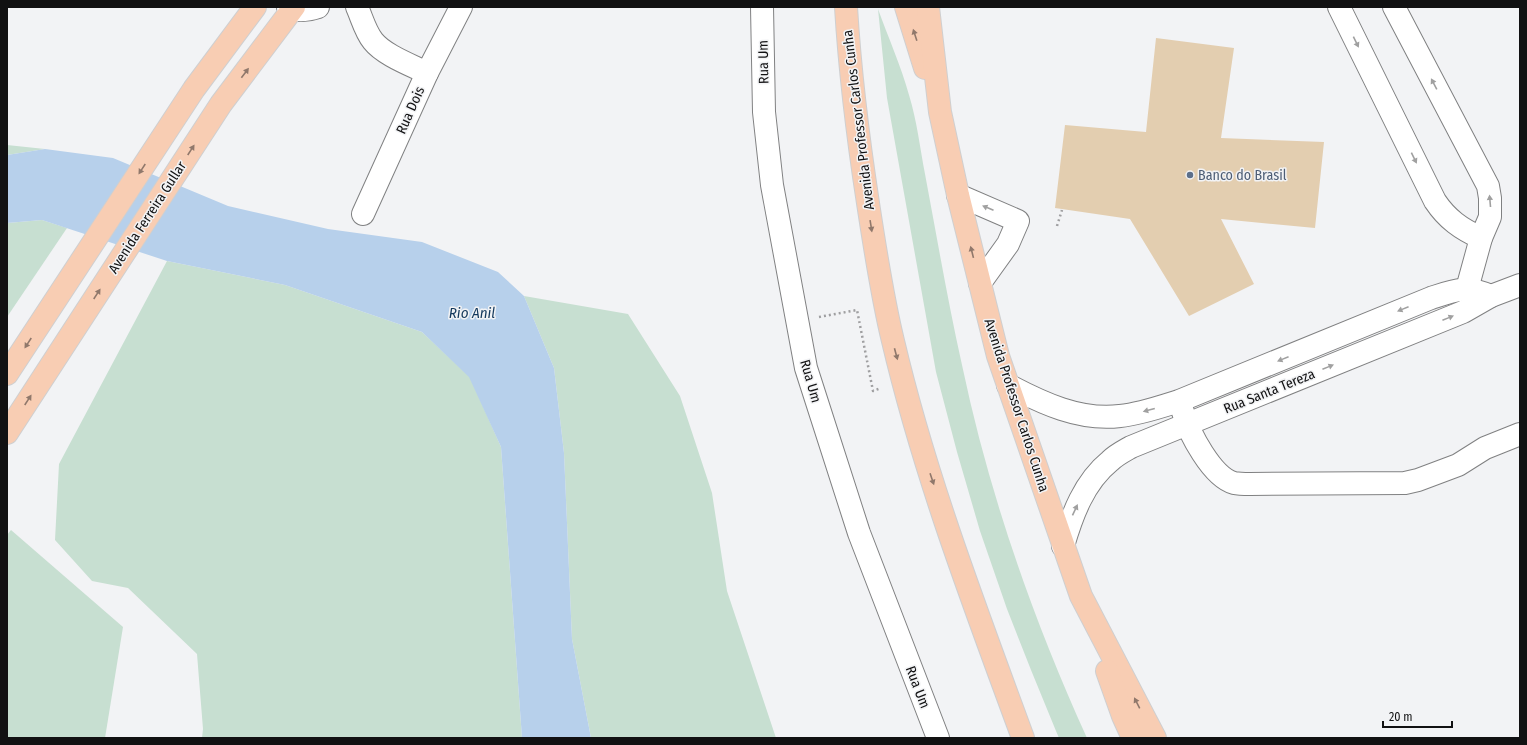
<svg xmlns="http://www.w3.org/2000/svg" width="1527" height="745" font-family="'Fira Sans Condensed',sans-serif">
	<style>
		.green { fill: #c7dfd1 }
		.water { fill: #b7d0eb }
		.building { fill: #e3ceb0 }
		.lines { fill: none; stroke-linecap: round; stroke-linejoin: round }
		.minor-casing { stroke: #808182; stroke-width: 24 }
		.major-casing { stroke: #cfcfd0; stroke-width: 24 }
		.path { stroke: #9f9fa1; stroke-width: 2.5; stroke-dasharray: 2 3; stroke-linecap: butt }
		.minor { stroke: #fff; stroke-width: 22 }
		.major { stroke: #f8cdb3; stroke-width: 22 }
		.oneway { fill: #90786b }
		.oneway2 { fill: #a0a0a0 }
		.service-dot { fill: #5c6f8a; stroke: #f2f3f5; stroke-width: 1.5 }
		.labels { text-anchor: middle; stroke-width: 3; stroke-linejoin: round; paint-order: stroke }
		.street-label { font-size: 14px; fill: #111112; stroke: #f2f3f5 }
		.service-label { font-size: 14px; fill: #4e5e75; stroke: #f2f3f5; text-anchor: start }
		.water-label { font-size: 15px; font-style: italic; fill: #14395d; stroke: #f2f3f5 }
	</style>
	<rect width="100%" height="100%" fill="#f2f3f5"/>
	<g class="green">
		<path d="M878 9C888 37 901 66 909 95 917 121 920 148 925 174 937 238 948 302 962 365 989 494 1033 619 1087 738H1059L1056 731 1031 670 1007 609 980 531 957 452 936 372 887 98Z"/>
		<path d="M7 145 45 149 7 155Z"/>
		<path d="M42 220 67 228 7 317V223Z"/>
		<path d="M167 261 285 285 422 332 470 377 501 447 522 738H202L203 729 197 654 128 588 92 581 55 540 59 464Z"/>
		<path d="M524 296 628 314 680 396 712 493 727 591 776 738H591L572 639 564 453 554 368Z"/>
		<path d="M11 530 123 627 105 738H7V535Z"/>
	</g>
	<path class="water" d="M45 149 113 158 228 206 328 229 422 242 498 272 524 296 554 368 564 453 572 639 591 738H522L501 447 469 377 422 332 285 285 167 261 42 220 7 223V155Z"/>
	<path class="building" d="M1156 38 1234 48 1221 138 1324 142 1315 228 1221 219 1254 284 1189 316 1130 219 1055 208 1065 125 1146 132Z"/>
	<g class="lines">
		<defs>
			<g id="minor">
				<path d="M288 7C296 12 309 10 318 7"/>
				<path d="M357 7C362 18 365 31 373 41 384 55 411 65 427 73"/>
				<path d="M762 7 764 112 772 185 806 368 859 533 938 738"/>
				<path d="M1339 7 1435 201C1447 219 1461 229 1481 238"/>
				<path d="M1394 7 1488 186 1490 198V217L1481 238 1467 289"/>
				<path d="M958 195 1018 221 1008 244 980 283"/>
				<path d="M363 214 427 73 461 7"/>
				<path d="M1008 385C1042 403 1080 421 1120 416 1140 414 1160 407 1179 401L1431 298C1455 290 1466 285 1491 296"/>
				<path d="M1183 412C1189 433 1212 477 1234 483 1239 484 1245 484 1250 484L1405 483 1418 480 1458 465 1485 448 1520 434"/>
				<path d="M1063 546C1072 515 1084 482 1110 461 1116 455 1124 451 1131 447L1463 312 1491 296 1520 285"/>
			</g>
			<g id="major">
				<path d="M846 7C850 73 858 138 868 203 875 249 882 296 893 341 925 477 975 607 1023 738"/>
				<path d="M906 7 925 68"/>
				<path d="M928 7 940 112 958 195 998 356 1081 596 1155 738"/>
				<path d="M7 374 194 89 255 7"/>
				<path d="M7 433 221 104 294 7"/>
				<path d="M1107 671 1123 716 1133 738"/>
			</g>
		</defs>
		<use href="#minor" class="minor-casing"/>
		<use href="#major" class="major-casing"/>
		<g class="path">
			<path d="M1057 226 1062 210"/>
			<path d="M819 317 857 310 873 391 881 388"/>
		</g>
		<use href="#minor" class="minor"/>
		<use href="#major" class="major"/>
	</g>
	<defs><path id="oneway-solid" d="M-6-.8H1V-3.2L6.5 0L1 3.2V.8H-6Z"/></defs>
	<g class="oneway">
		<use href="#oneway-solid" transform="translate(915 35) rotate(-108)"/>
		<use href="#oneway-solid" transform="translate(245 73) rotate(-53)"/>
		<use href="#oneway-solid" transform="translate(191 150) rotate(-57)"/>
		<use href="#oneway-solid" transform="translate(142 169) rotate(123)"/>
		<use href="#oneway-solid" transform="translate(871 226) rotate(81)"/>
		<use href="#oneway-solid" transform="translate(972 252) rotate(-104)"/>
		<use href="#oneway-solid" transform="translate(97 294) rotate(-57)"/>
		<use href="#oneway-solid" transform="translate(28 343) rotate(123)"/>
		<use href="#oneway-solid" transform="translate(896 354) rotate(75)"/>
		<use href="#oneway-solid" transform="translate(28 400) rotate(-57)"/>
		<use href="#oneway-solid" transform="translate(932 479) rotate(71)"/>
		<use href="#oneway-solid" transform="translate(1137 703) rotate(-117)"/>
	</g>
	<g class="oneway2">
		<use href="#oneway-solid" transform="translate(1356 42) rotate(64)"/>
		<use href="#oneway-solid" transform="translate(1434 84) rotate(-118)"/>
		<use href="#oneway-solid" transform="translate(1414 158) rotate(64)"/>
		<use href="#oneway-solid" transform="translate(1490 201) rotate(-95)"/>
		<use href="#oneway-solid" transform="translate(988 208) rotate(-157)"/>
		<use href="#oneway-solid" transform="translate(1403 309) rotate(158)"/>
		<use href="#oneway-solid" transform="translate(1448 318) rotate(-22)"/>
		<use href="#oneway-solid" transform="translate(1283 359) rotate(158)"/>
		<use href="#oneway-solid" transform="translate(1328 367) rotate(-22)"/>
		<use href="#oneway-solid" transform="translate(1149 410) rotate(165)"/>
		<use href="#oneway-solid" transform="translate(1075 510) rotate(-65)"/>
	</g>
	<circle class="service-dot" cx="1190" cy="175" r="4"/>
	<g class="labels">
		<g class="street-label">
			<text transform="translate(763 62) rotate(-91)" y="5">Rua Um</text>
			<text transform="translate(410 110) rotate(-66)" y="5">Rua Dois</text>
			<text transform="translate(858 120) rotate(-97)" y="5">Avenida Professor Carlos Cunha</text>
			<text transform="translate(147 217) rotate(-57)" y="5">Avenida Ferreira Gullar</text>
			<text transform="translate(811 381) rotate(74)" y="5">Rua Um</text>
			<text transform="translate(1269 391) rotate(-22)" y="5">Rua Santa Tereza</text>
			<text transform="translate(1017 405) rotate(72)" y="5">Avenida Professor Carlos Cunha</text>
			<text transform="translate(918 687) rotate(69)" y="5">Rua Um</text>
		</g>
		<g class="service-label">
			<text x="1198" y="180">Banco do Brasil</text>
		</g>
		<g class="water-label">
			<text x="472" y="318">Rio Anil</text>
		</g>
	</g>
	<rect width="1527" height="745" fill="none" stroke="#111112" stroke-width="16"/>
	<path d="M1383 721v6h69v-6" fill="none" stroke="#111112" stroke-width="2"/>
	<text x="1389" y="721" font-size="12" fill="#111112" stroke="#f2f3f5" stroke-width="3" paint-order="stroke">20 m</text>
</svg>
